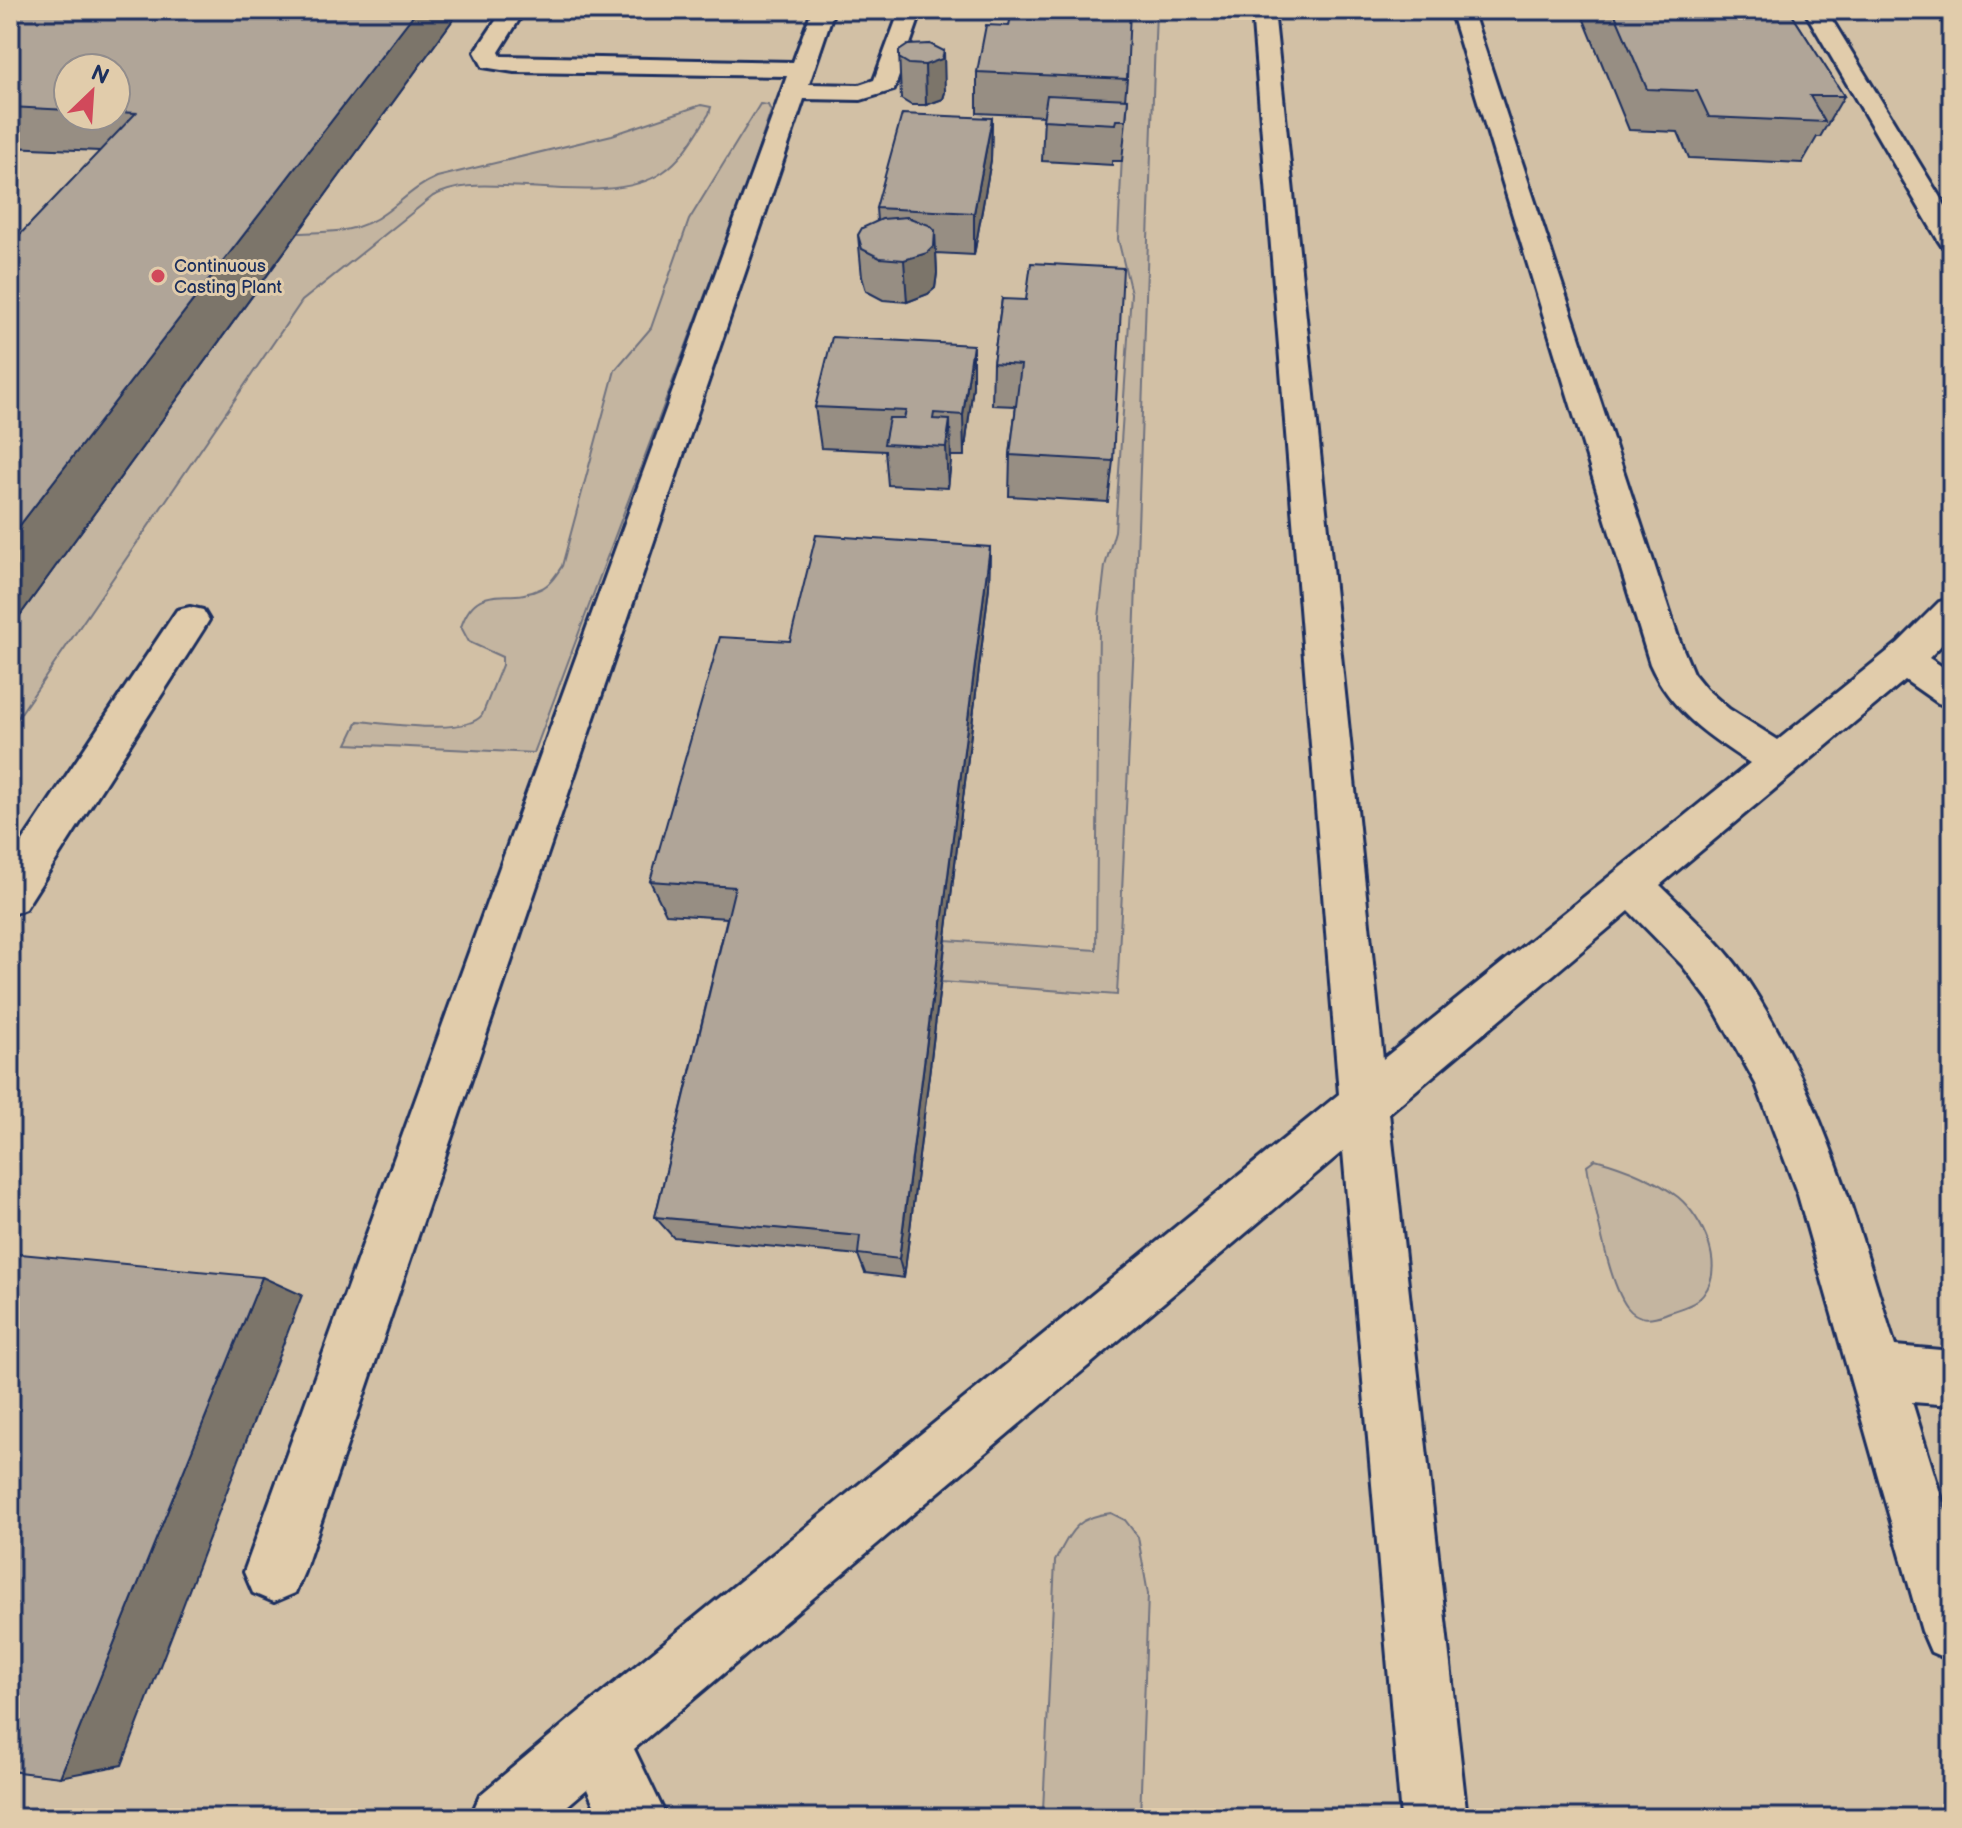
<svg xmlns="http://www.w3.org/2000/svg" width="1962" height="1828" font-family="'Balsamiq Sans',sans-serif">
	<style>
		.built { fill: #d2c0a5; fill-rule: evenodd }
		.green { fill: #c4b5a0; stroke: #70727f; stroke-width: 2 }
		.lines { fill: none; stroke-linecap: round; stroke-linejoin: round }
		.minor-casing { stroke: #1b2f5e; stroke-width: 6 }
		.minor { fill: #e1ccab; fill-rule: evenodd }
		.wall { fill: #978e83; stroke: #1b2f5e; stroke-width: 2; fill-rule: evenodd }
		.shaded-wall { fill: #7b746a; stroke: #1b2f5e; stroke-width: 2 }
		.building { fill: #b0a598; stroke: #1b2f5e; stroke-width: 2 }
		.poi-dot { fill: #d1495b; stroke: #e1ccab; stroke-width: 3 }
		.labels { text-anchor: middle; stroke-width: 6; stroke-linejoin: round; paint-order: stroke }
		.far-poi-label { font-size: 18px; fill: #1b2f5e; stroke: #e1ccab; text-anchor: start }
	</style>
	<rect width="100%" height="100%" fill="#e1ccab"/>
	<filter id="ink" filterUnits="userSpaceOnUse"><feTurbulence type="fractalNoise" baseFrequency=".0125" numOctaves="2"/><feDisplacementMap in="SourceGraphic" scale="16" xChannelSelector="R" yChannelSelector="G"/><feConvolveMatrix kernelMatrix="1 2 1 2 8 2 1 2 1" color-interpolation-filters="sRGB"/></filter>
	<g filter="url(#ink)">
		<path class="built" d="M10 10H1952V1818H10ZM68 68H116V116H68Z"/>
		<g class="green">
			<path d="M1129 10H1156L1134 642 1117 995 941 982 946 940 1096 950 1099 617 1105 566 1115 531 1131 293 1118 239Z"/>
			<path d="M760 104 768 105 771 111 748 180 534 753 347 744 358 721C385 723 467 736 482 715L502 665V657L469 642 461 627C477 579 508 605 540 589 550 585 556 575 562 566L615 370 651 328 689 220Z"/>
			<path d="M701 105 711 107 709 114C696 134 684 158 663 172 625 199 550 187 505 186 480 185 457 184 433 196L302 301 10 729V629L298 233C329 232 359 233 385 213 403 200 416 186 437 177L612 135Z"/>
			<path d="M1595 1159C1625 1167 1653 1178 1678 1197 1703 1218 1726 1266 1703 1295 1694 1306 1678 1309 1665 1314 1651 1319 1638 1321 1627 1307 1608 1281 1597 1212 1589 1178L1587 1165Z"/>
			<path d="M1111 1513 1125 1520 1138 1537 1148 1594 1140 1818H1049L1043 1810 1055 1561C1071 1532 1075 1517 1111 1513Z"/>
		</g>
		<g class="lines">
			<defs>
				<g id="minor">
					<path d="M503 10H525L499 52 501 56 793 62 812 10H834L809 84 859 85 874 80 900 10H922L894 90 861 100 804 99 304 1572 295 1593 274 1602 253 1593 244 1572 787 76 514 72 483 67 475 52Z"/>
					<path d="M1252 10H1274L1383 1059 1750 763C1708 736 1671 711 1650 664L1450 10H1472L1678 637 1693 673 1706 689 1729 709 1778 740 1898 643 1939 602 1952 598V634L1929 658 1952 673V708L1938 703 1905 680 1660 885C1689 914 1720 941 1743 974 1819 1086 1856 1219 1895 1346L1952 1351V1405L1912 1402 1952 1532V1661L1931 1652 1922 1631 1798 1195 1756 1084 1711 1003 1682 965 1629 911 1389 1113 1467 1818H1401L1343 1151 634 1749 667 1818H600L587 1789 553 1818H470L480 1795 574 1716 1339 1094Z"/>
					<path d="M1804 10H1826L1952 217V249L1942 246 1938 240Z"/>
					<path d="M190 607 203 610 209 620 203 630 25 909 10 915V860L177 610Z"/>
				</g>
			</defs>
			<use href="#minor" class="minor-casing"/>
			<use href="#minor" class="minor"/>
		</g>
		<g class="wall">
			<path d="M18 10H460L10 629 99 151 10 147V16ZM68 68H116V116H68Z"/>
			<path d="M1580 10H1789L1844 96 1820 137H1817L1802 163 1689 158 1678 132 1629 130Z"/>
			<path d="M1932 10H1952V36Z"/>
			<path d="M1009 26 1127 79 1125 99H1128L1122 161H1112V165L1042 161 1044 116 977 113V72Z"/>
			<path d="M930 44 945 92 943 99 926 105H911L901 99 899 51Z"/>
			<path d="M992 118 991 160 974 255 936 253 937 273 935 288 928 294 907 302 883 300 866 291 862 277 858 235 877 221 876 208Z"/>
			<path d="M1002 299 1113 461 1108 502 1009 496 1010 455 1016 406 992 405 993 363Z"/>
			<path d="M973 386 964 456H951L948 488 888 485 885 451 821 448 815 407Z"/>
			<path d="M990 547 989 587 904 1278 865 1273 858 1255 673 1237 655 1217 727 918 666 914 650 881 790 641Z"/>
		</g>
		<g class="shaded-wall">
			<path d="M417 10H460L10 629V538Z"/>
			<path d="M944 51 945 92 943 99 926 105 925 65Z"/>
			<path d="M992 118 991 160 974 255V213Z"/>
			<path d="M935 231 937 273 935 288 928 294 907 302 904 260Z"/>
			<path d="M973 345V386L964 456 963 415Z"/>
			<path d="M950 420 951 462 948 488 946 447Z"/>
			<path d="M990 547 989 587 904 1278 899 1259Z"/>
			<path d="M262 1277 302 1295 122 1765 60 1777Z"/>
		</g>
		<g class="building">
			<path d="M18 10H417L10 538V245L136 113 116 112V68H68V110L10 107V16Z"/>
			<path d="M1012 10H1130L1127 79 977 72 986 25 1009 26Z"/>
			<path d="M1613 10H1789L1844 96H1810L1825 122 1709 117 1697 91 1647 89Z"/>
			<path d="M930 44 944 51 942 59 925 65 909 64 899 58V51L908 45Z"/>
			<path d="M1047 95 1128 99 1126 120H1116L1115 124 1043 120Z"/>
			<path d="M902 114 992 118 974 213 876 208Z"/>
			<path d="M907 217 929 225 935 231 934 246 927 253 904 260 880 258 862 249 858 235 862 228 882 219Z"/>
			<path d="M1031 263 1123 268 1113 461 1010 455 1021 365 993 363 1002 299 1026 300Z"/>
			<path d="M832 337 973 345 963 415 934 413 933 419 950 420 946 447 884 444 889 418H904L906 411 815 407Z"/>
			<path d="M816 535 990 547 899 1259 858 1254 860 1236 655 1217 735 887 650 881 720 637 790 641Z"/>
			<path d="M10 1253 262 1277 60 1777 10 1771Z"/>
		</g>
	</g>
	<circle class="poi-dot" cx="158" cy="276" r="8"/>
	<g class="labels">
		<g class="far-poi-label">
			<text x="174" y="272">Continuous<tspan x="174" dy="21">Casting Plant</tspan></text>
		</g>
	</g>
	<rect width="1962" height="1828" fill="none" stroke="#e1ccab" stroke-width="40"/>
	<rect x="20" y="20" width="1922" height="1788" fill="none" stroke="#1b2f5e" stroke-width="3" filter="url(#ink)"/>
	<g transform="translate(92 92) rotate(25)"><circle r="38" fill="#e1ccab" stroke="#928d8c" stroke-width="2"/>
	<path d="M0-6L14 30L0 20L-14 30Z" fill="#d1495b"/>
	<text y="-12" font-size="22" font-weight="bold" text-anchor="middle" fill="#1b2f5e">N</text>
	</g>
</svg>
